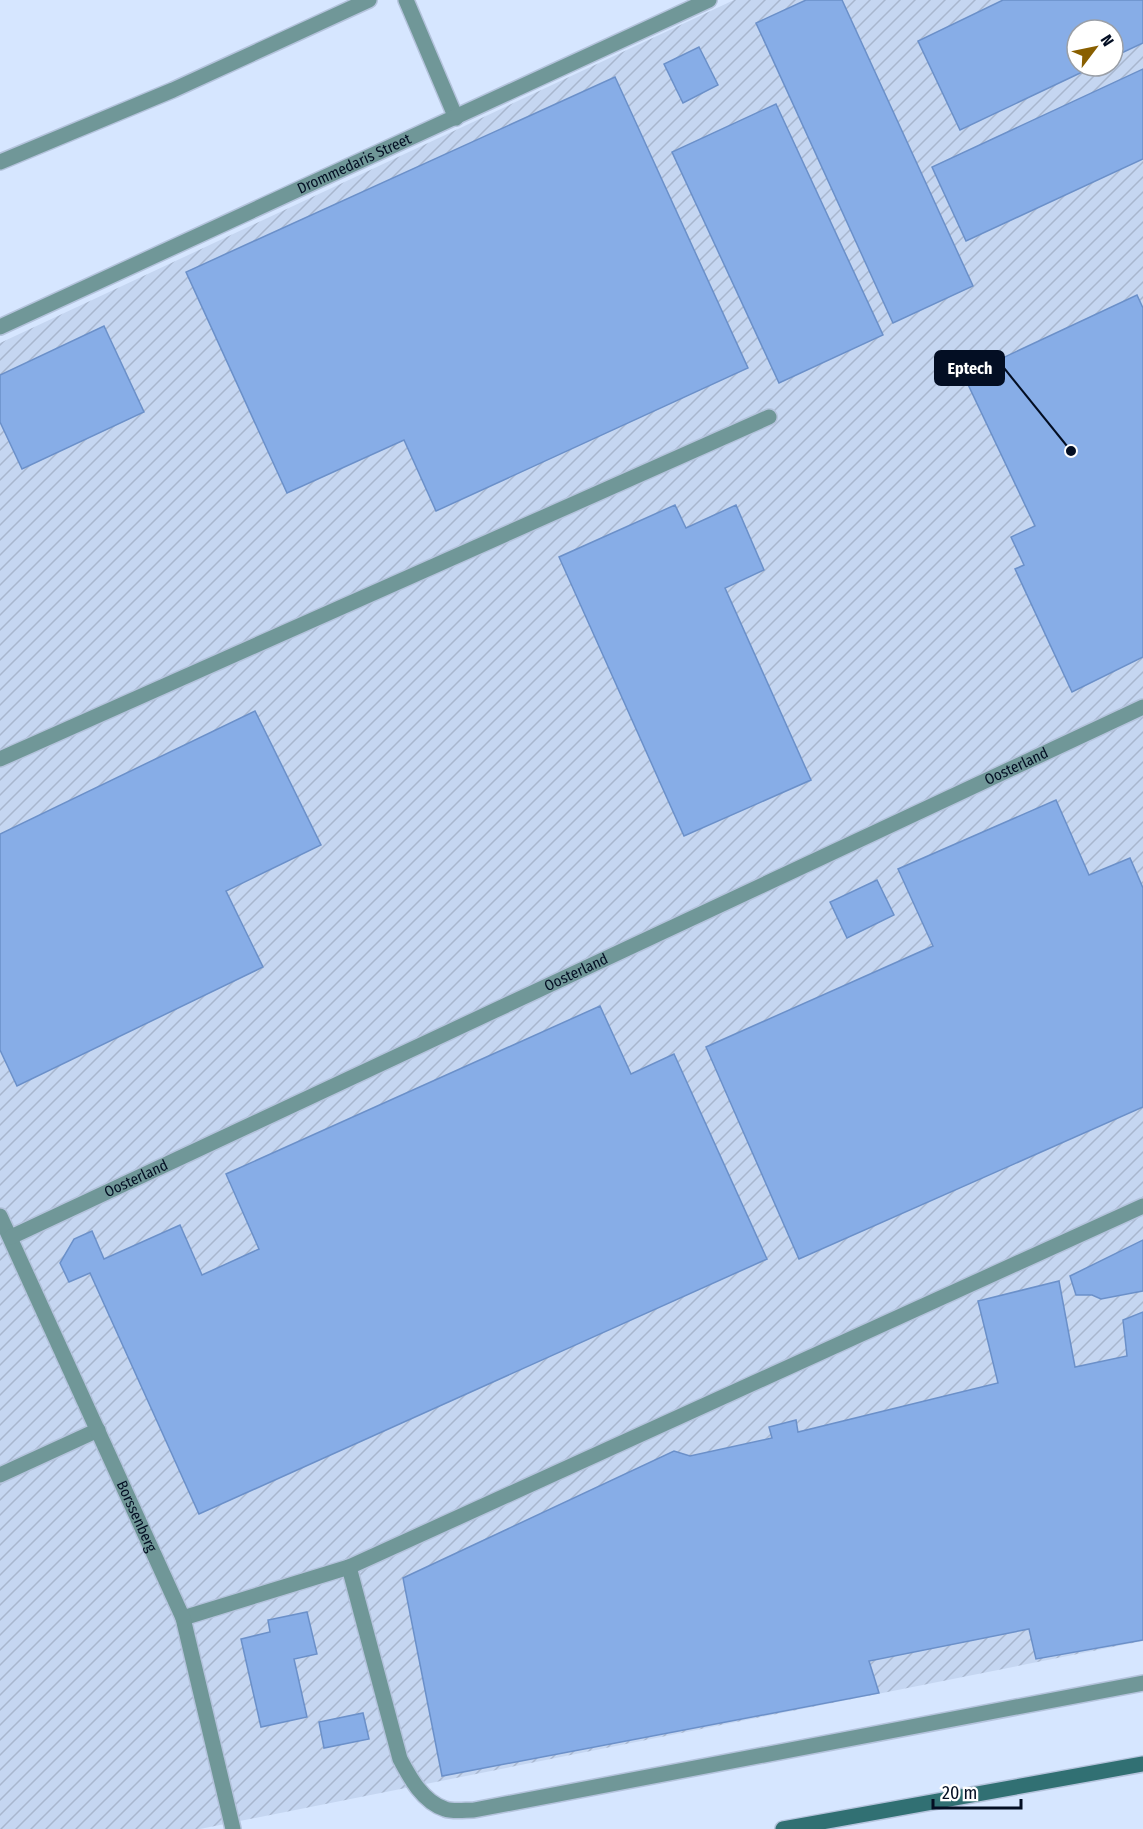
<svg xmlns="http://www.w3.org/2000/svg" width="1143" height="1829" font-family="'Fira Sans Condensed',sans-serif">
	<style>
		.industrial { fill: url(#industrial-furrows); fill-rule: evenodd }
		.building { fill: #87ade7; stroke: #6b90c9; stroke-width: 1.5 }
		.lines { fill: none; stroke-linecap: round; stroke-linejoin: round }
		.service-casing { stroke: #b4c3dc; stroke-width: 18 }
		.minor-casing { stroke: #b4c3dc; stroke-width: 18 }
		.tertiary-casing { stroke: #b4c3dc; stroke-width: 18 }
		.secondary-casing { stroke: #b4c3dc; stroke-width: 18 }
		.service { stroke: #709798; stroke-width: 15 }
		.minor { stroke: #709798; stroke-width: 15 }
		.tertiary { stroke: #709798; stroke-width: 15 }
		.secondary { stroke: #317073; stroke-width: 15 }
		.labels { text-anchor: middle; stroke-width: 5; stroke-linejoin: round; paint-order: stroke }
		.street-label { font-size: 15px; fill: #030e23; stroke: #fff }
		.leader { fill: none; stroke: #030e23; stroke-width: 2 }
		.callout-dot { fill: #030e23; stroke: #fff; stroke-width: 2 }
		.callout { fill: #030e23; stroke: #030e23; stroke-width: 2 }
		.callout-label { font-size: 16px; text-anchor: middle; font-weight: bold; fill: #fff }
	</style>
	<defs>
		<pattern id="industrial-furrows" width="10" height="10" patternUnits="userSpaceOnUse" patternTransform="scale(1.5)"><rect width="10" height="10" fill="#c5d6f1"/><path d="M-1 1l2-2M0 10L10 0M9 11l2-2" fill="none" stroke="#a8b6ce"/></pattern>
	</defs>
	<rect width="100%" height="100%" fill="#d6e6ff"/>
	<path class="industrial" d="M734 0H1143V1641L200 1829H0V343ZM1077 30H1113V66H1077Z"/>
	<g class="building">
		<path d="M806 0H842L973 286 893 323 756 23Z"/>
		<path d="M1003 0H1143V43L1113 57V30H1077V66H1095L960 130 918 41Z"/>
		<path d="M699 47 718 85 683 103 664 64Z"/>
		<path d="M1143 69V159L966 241 932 167Z"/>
		<path d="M615 77 748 368 436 511 404 440 287 493 186 272Z"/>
		<path d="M776 104 883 335 779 383 672 152Z"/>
		<path d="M1137 295 1143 308V657L1072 692 1015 569 1024 565 1011 537 1035 526 964 376Z"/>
		<path d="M104 326 144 412 22 469 0 422V375Z"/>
		<path d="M675 505 686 528 736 505 764 570 725 588 811 780 684 836 559 557Z"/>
		<path d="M255 711 321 845 226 891 263 967 17 1086 0 1050V834Z"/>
		<path d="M1056 800 1089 875 1130 858 1143 888V1107L799 1259 706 1047 933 946 898 869Z"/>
		<path d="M877 880 894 915 847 938 830 902Z"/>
		<path d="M600 1006 631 1074 674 1054 767 1259 199 1514 90 1273 69 1282 60 1263 74 1239 92 1231 104 1259 180 1225 202 1275 259 1249 226 1174Z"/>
		<path d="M1143 1240V1291L1101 1299 1092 1295H1076L1070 1276Z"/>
		<path d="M1059 1281 1075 1367 1127 1356 1123 1320 1143 1312V1640L1036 1659 1029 1629 869 1661 879 1693 442 1776 403 1578 674 1451 690 1456 772 1438 769 1427 796 1420 798 1432 998 1383 978 1301Z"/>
		<path d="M307 1612 317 1654 294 1659 307 1717 261 1727 241 1639 270 1632 268 1620Z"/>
		<path d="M363 1713 369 1739 324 1748 319 1722Z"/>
	</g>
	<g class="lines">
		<defs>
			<g id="service">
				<path d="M0 162 173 90 369 0"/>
				<path d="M0 759 769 417"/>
				<path d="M0 1475 98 1430"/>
				<path d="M349 1567 400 1759C410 1778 423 1802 445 1809 453 1812 465 1810 474 1810L1143 1683"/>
				<path d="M183 1618 349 1567 1143 1206"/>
			</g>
			<g id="minor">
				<path d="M406 0 456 118"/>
				<path id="s1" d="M0 1216 183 1618 233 1829"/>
				<path id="s2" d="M11 1237 1143 707"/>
			</g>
			<g id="tertiary">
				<path id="s3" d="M0 327 709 0"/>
			</g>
			<path id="secondary" d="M783 1829 1143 1764"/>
		</defs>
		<use href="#service" class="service-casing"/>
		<use href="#minor" class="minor-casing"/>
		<use href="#tertiary" class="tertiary-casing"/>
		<use href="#secondary" class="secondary-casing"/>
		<use href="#service" class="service"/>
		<use href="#minor" class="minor"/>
		<use href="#tertiary" class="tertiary"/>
		<use href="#secondary" class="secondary"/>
	</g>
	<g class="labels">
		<g class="street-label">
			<text dy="5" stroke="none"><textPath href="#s3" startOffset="390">Drommedaris Street</textPath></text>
			<text dy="5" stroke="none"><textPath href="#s2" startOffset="1110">Oosterland</textPath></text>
			<text dy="5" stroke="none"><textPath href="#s2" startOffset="624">Oosterland</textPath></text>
			<text dy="5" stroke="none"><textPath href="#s2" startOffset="138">Oosterland</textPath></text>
			<text dy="5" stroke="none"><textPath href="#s1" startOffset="330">Borssenberg</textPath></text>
		</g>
	</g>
	<path class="leader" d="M1071 451L1004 368"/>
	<circle class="callout-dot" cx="1071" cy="451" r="6"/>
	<rect class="callout" x="935" y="351" width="69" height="34" rx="6"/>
	<g class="callout-label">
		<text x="970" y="374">Eptech</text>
	</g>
	<g transform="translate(1095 48) rotate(58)"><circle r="28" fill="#ffffff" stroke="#9a9fa7" stroke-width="1.5"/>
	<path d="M0-4.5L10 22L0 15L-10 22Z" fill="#895f00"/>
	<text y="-9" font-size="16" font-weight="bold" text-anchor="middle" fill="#030e23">N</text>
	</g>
	<path d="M933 1799v9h88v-9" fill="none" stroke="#030e23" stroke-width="3"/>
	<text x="942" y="1799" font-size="18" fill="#030e23" stroke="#ffffff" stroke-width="4.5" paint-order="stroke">20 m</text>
</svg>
